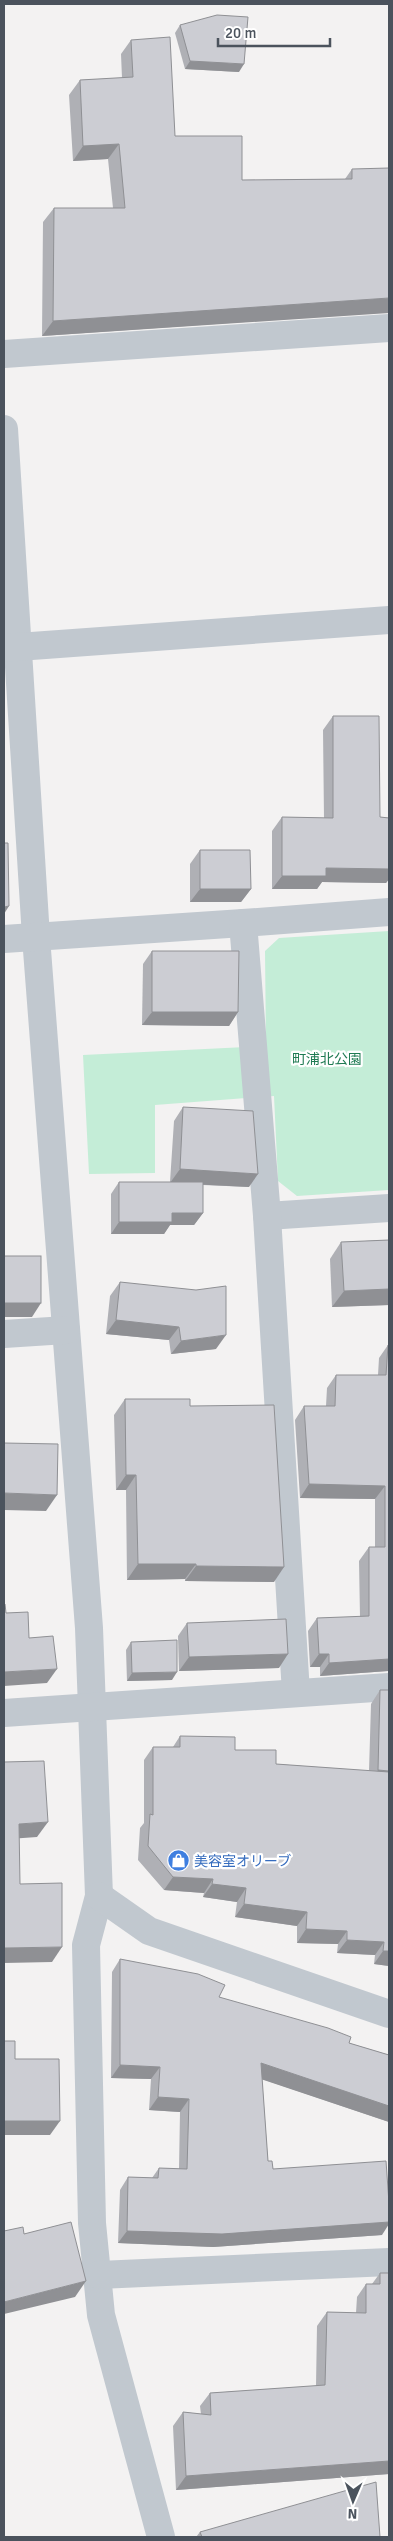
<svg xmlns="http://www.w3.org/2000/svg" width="393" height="2541" font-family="Signika,'Noto Sans JP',sans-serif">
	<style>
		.green { fill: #c4edd7 }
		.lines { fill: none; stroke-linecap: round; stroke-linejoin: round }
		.minor { stroke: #c1c8cf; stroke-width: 28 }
		.wall { fill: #afb0b5 }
		.shaded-wall { fill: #8f9094 }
		.building { fill: #cccdd3; stroke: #8f9094 }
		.labels { text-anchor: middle; stroke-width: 4.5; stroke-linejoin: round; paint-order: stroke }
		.park-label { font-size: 14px; fill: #1f7b53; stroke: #fff }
		.shop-label { font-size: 14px; fill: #366cbe; stroke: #fff; text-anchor: start }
	</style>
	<rect width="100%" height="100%" fill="#f3f2f2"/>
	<path class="green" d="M389 931V1190L297 1196 278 1181 274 1096 155 1105V1173L89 1174 83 1055 266 1046 265 951 279 938Z"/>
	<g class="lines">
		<g class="minor">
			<path d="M4 354 389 328"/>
			<path d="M4 429 36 937 89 1628 99 1896 86 1945 92 2223 101 2315 161 2537"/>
			<path d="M4 648 389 620"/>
			<path d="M4 939 243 923"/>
			<path d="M267 1216 389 1208"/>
			<path d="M4 1334 66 1330"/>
			<path d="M296 1693 267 1216 243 923 389 912"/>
			<path d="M4 1713 389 1687"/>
			<path d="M99 1896 149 1931 389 2014"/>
			<path d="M99 2275 389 2262"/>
		</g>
	</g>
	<g class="wall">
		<path d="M180 25 239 72 185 69 175 33Z"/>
		<path d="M131 40 175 136 242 180 345 179 352 169 388 312 42 336 43 222 54 208H113L108 159 73 161 69 95 80 80 122 78 121 54Z"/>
		<path d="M333 716 380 817 389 818V879L386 883 322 882 317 889H272V831L282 817 324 818 323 730Z"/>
		<path d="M200 850 251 889 241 902H190V864Z"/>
		<path d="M152 951 238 1012 229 1026 142 1025 143 964Z"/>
		<path d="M183 1107 249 1187 203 1185V1213L194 1225H170L164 1234H111V1194L119 1182H170L174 1121Z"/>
		<path d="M389 1240V1305L332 1307 330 1259 341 1242Z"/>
		<path d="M120 1282 216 1349 171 1354 169 1340 106 1334 110 1296Z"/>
		<path d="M388 1345H389V1672L388 1671 320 1676V1667H310L308 1631 317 1618 360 1617 359 1561 369 1547H375V1499L300 1498 295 1420 304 1406H326L327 1388 336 1375H378L379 1358Z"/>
		<path d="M125 1399 190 1406 274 1582 185 1581V1579L127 1580 126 1490H116L114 1415Z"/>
		<path d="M187 1623 279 1668 179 1671 178 1636Z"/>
		<path d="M131 1642 172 1680 127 1681 126 1650Z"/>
		<path d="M380 1690 389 1966 374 1964 375 1955 337 1953 338 1944 297 1943V1926L235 1917 237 1902 203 1897 204 1893 164 1890 138 1860 140 1828 144 1823V1760L153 1747H173L180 1736 235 1750 276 1764 369 1771 371 1704Z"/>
		<path d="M120 1959 219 1997 349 2043 389 2055V2122L262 2079 268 2161 273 2169 382 2235 213 2247 118 2243 120 2190 128 2177 152 2178 159 2168 179 2169 180 2112 149 2110 151 2079 111 2078 112 1972Z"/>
		<path d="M380 2273 389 2474 176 2490 173 2426 183 2412 201 2414 200 2406 210 2393 316 2386 317 2326 327 2312 356 2313 357 2297 366 2284H372Z"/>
		<path d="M200 2532 380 2537H196Z"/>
	</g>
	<g class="shaded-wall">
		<path d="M190 61 244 64 239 72 185 69Z"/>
		<path d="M119 144 108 159 73 161 83 146Z"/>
		<path d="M389 298V313L42 336 53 321Z"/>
		<path d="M326 868 389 869V879L386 883 322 882 317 889H272L282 876Z"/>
		<path d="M200 889H251L241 902H190Z"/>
		<path d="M9 906 4 914V907Z"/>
		<path d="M152 1012H238L229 1026 142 1025Z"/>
		<path d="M180 1169 258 1174 249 1187 170 1183Z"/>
		<path d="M172 1213H203L194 1225H170L164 1234H111L119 1222Z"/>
		<path d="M389 1289V1305L332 1307 344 1291Z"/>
		<path d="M4 1303H41L32 1317H4Z"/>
		<path d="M116 1320 179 1327 169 1340 106 1334Z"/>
		<path d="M226 1335 216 1349 171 1354 181 1341Z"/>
		<path d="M126 1475H136L126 1490H116Z"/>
		<path d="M309 1484 385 1486 375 1499 300 1498Z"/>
		<path d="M4 1493 57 1495 46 1511 4 1510Z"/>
		<path d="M138 1564H196L185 1579 127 1580Z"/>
		<path d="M196 1566 284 1567 274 1582 185 1581Z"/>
		<path d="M288 1654 279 1668 179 1671 189 1657Z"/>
		<path d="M319 1654H329L320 1667H310Z"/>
		<path d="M389 1659V1670L388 1671 320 1676 329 1663Z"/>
		<path d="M57 1669 47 1683 4 1686V1672Z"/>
		<path d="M177 1672 172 1680 127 1681 132 1673Z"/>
		<path d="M378 1770 389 1771V1785L368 1783Z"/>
		<path d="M48 1822 37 1837 9 1839 19 1824Z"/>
		<path d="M173 1877 213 1879 204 1893 164 1890Z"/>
		<path d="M212 1884 246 1888 237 1902 203 1897Z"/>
		<path d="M244 1904 307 1912 297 1926 235 1917Z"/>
		<path d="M306 1929 347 1931 338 1944 297 1943Z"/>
		<path d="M347 1940 384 1942 375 1955 337 1953Z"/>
		<path d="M62 1947 52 1962 4 1963V1948Z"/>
		<path d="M383 1951H389V1966L374 1964Z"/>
		<path d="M261 2063 389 2106V2122L252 2076Z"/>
		<path d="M120 2065 160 2067 151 2079 111 2078Z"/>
		<path d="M158 2097 189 2099 180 2112 149 2110Z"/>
		<path d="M4 2121H60L50 2135H4Z"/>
		<path d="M389 2222V2224L382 2235 213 2247 118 2243 127 2231Z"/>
		<path d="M86 2281 75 2297 4 2314V2302Z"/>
		<path d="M389 2461V2474L176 2490 186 2476Z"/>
	</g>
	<g class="building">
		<path d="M217 15 248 17 244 64 190 61 180 25Z"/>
		<path d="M170 37 175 136H242V180L352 179V169L389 168V298L53 321 54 208H125L119 144 83 146 80 80 133 77 131 40Z"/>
		<path d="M333 716H379L380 817 389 818V869L326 868V876H282V817L333 818Z"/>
		<path d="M4 843H8L9 906 4 907Z"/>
		<path d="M200 850H250L251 889H200Z"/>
		<path d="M152 951H239L238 1012H152Z"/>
		<path d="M183 1107 253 1111 258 1174 180 1169Z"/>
		<path d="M119 1182H203V1213H172V1222H119Z"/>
		<path d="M389 1240V1289L344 1291 341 1242Z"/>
		<rect x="4" y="1256" width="37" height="47"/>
		<path d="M120 1282 196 1290 226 1286V1335L181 1341 179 1327 116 1320Z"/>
		<path d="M388 1345H389V1659L329 1663V1654H319L317 1618 369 1616V1547H385V1486L309 1484 304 1406H335L336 1375H386Z"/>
		<path d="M125 1399H190V1406L274 1405 284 1567 196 1566V1564H138L136 1475H126Z"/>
		<path d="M4 1443 58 1444 57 1495 4 1493Z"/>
		<path d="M4 1604H5L6 1613 28 1612 29 1638 53 1636 57 1669 4 1672Z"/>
		<path d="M286 1619 288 1654 189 1657 187 1623Z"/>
		<path d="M177 1640V1672L132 1673 131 1642Z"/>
		<path d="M380 1690H389V1771L378 1770Z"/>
		<path d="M180 1736 235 1737V1750H276V1764L389 1772V1951H383L384 1942 347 1940V1931L306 1929 307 1912 244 1904 246 1888 212 1884 213 1879 173 1877 148 1846 150 1814 153 1815V1747H180Z"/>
		<path d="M44 1761 48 1822 19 1824 20 1884 62 1883V1947L4 1948V1762Z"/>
		<path d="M120 1959 198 1974 225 1985 219 1997 328 2028 351 2037 349 2043 389 2055V2106L261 2063 268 2161H272L273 2169 386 2161 389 2203V2222L222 2234 127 2231 128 2177 158 2178 159 2168 187 2169 189 2099 158 2097 160 2067 120 2065Z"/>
		<path d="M4 2041H15V2059H59L60 2121H4Z"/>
		<path d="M71 2222 86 2281 4 2302V2231L23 2227 24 2234Z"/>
		<path d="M380 2273H389V2461L186 2476 183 2412 211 2415 210 2393 325 2385 327 2312 366 2313V2284H380Z"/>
		<path d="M376 2482 380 2537H202L200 2532Z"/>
	</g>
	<defs>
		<symbol id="shop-disc" viewBox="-11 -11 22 22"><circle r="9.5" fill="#3f7fe0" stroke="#fff"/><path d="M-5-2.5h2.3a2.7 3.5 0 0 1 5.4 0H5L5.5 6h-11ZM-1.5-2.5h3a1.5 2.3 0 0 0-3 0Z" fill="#fff"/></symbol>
	</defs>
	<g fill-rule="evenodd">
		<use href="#shop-disc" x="166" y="1848" width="25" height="25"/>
	</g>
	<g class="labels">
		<g class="park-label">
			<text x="327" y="1064">町浦北公園</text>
		</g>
		<g class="shop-label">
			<text x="194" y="1866">美容室オリーブ</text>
		</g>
	</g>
	<rect width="393" height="2541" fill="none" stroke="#4b535d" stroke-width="10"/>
	<g transform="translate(353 2501) rotate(182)" stroke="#ffffff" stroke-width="4" paint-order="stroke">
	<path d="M0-4L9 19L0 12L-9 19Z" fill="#4b535d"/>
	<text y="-8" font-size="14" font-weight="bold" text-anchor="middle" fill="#4b535d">N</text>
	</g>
	<path d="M218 38v8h112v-8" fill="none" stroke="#4b535d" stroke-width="2.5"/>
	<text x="225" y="38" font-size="15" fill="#4b535d" stroke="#ffffff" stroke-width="4" paint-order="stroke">20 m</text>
</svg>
